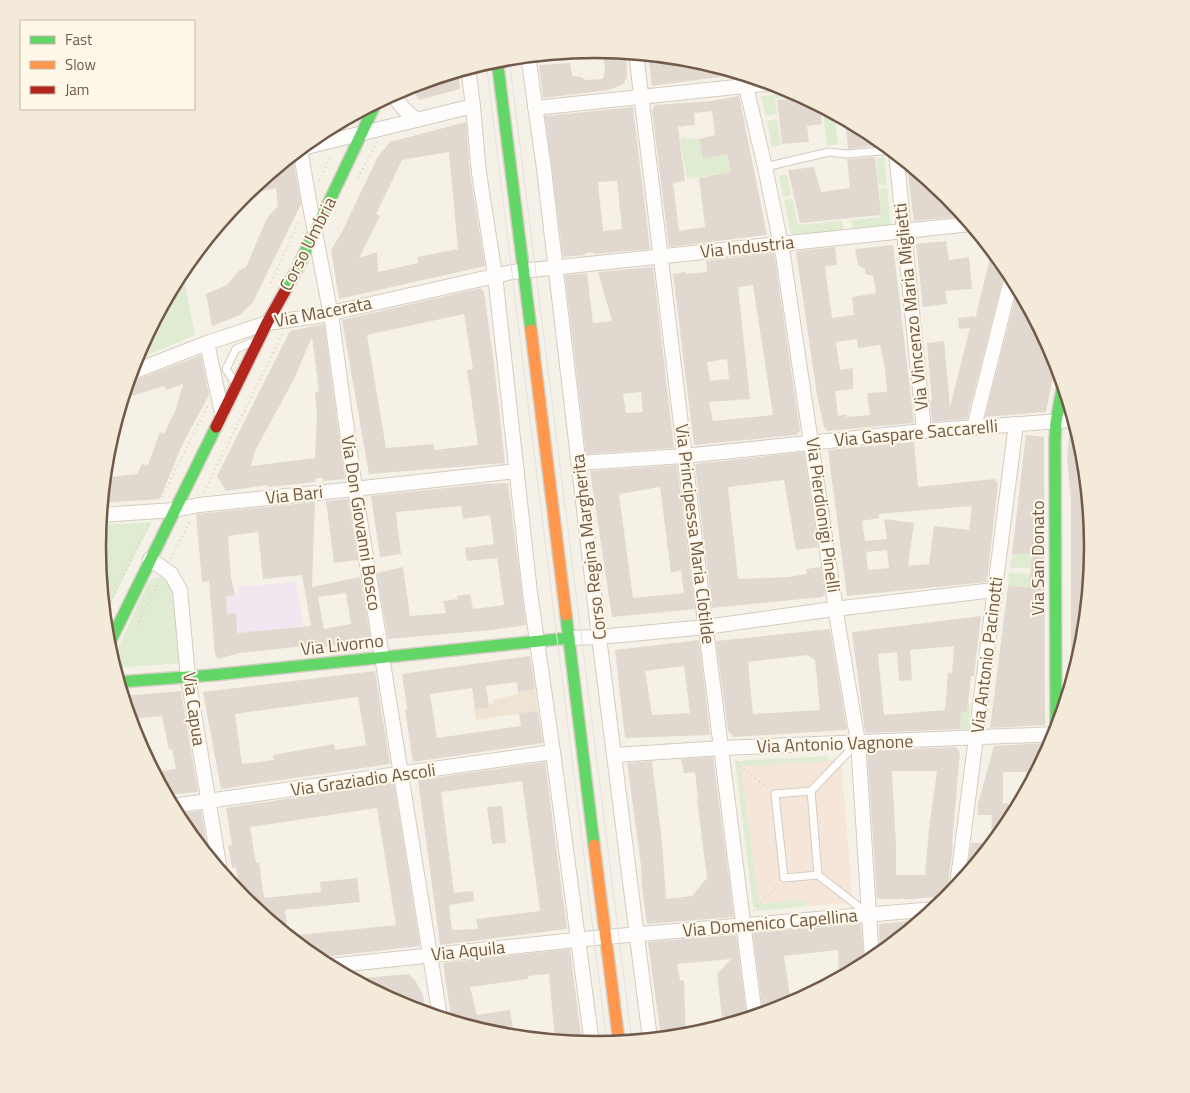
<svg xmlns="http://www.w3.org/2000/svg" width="1190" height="1093" font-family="'Titillium Web',sans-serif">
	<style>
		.residential { fill: #efe4d4 }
		.commercial { fill: #f6e6da }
		.education { fill: #f2e7f0 }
		.green { fill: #e0ecd2 }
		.building { fill: #e1d9cf; fill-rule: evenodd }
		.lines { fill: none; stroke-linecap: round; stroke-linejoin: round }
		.lane-casing { stroke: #d3ccc2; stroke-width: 9 }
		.street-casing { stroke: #d3ccc2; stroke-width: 16 }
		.fast-casing { stroke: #d6cdc3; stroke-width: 14 }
		.slow-casing { stroke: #d6cdc3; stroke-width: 14 }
		.jam-casing { stroke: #d6cdc3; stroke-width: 14 }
		.path { stroke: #d7d0c9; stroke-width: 2; stroke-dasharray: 1 4; stroke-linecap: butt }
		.lane { stroke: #fefdfb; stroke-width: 7 }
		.street { stroke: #fefdfb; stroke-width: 14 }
		.fast { stroke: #63d668; stroke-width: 11 }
		.slow { stroke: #ff974d; stroke-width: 11 }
		.jam { stroke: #b3261e; stroke-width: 11 }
		.tram { stroke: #e4e1e3; stroke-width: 1 }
		.labels { text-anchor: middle; stroke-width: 4; stroke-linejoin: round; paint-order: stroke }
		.street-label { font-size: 18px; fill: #715a49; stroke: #fff7e7 }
		.rim { fill: none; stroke: #715a49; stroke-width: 2.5 }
	</style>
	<rect width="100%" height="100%" fill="#f5f1e7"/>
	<path class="residential" d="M535 689 538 711 476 720 474 706 493 703V700L518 694V692Z"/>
	<path class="commercial" d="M841 759 853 903 807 906 806 899 759 904 741 766Z"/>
	<path class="education" d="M296 582 303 626 269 630 270 650 239 653 218 659 215 654 212 615 227 614 226 596 238 594V587Z"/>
	<g class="green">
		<path d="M797 93 803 96 775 99 777 114 766 116 761 96Z"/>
		<path d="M822 106 834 113 838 144 827 146Z"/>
		<path d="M777 119 781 145 772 147 767 121Z"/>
		<path d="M680 138 699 139 703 159 727 154 731 172 687 179Z"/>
		<path d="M884 156 887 185H878L877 159Z"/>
		<path d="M787 174 791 195 783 197 779 176Z"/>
		<path d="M887 188 891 225 853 229 851 220 881 217 879 189Z"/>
		<path d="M792 198 798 225 842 221 844 230 791 235 784 200Z"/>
		<path d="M182 268 195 335 134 361 135 356Z"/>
		<path d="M152 522 104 616 97 546 99 525Z"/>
		<path d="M1012 554H1032L1031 568H1010Z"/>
		<path d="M1009 573 1031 574 1030 577 1029 578 1030 587 1008 586Z"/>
		<path d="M163 577 175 588 182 663 114 668 112 661 148 583 152 578Z"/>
		<path d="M968 704H971L968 729H960L961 712H967Z"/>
		<path d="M828 756V761L741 766 759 904 806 899 807 906 759 911 753 906 735 761Z"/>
	</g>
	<g class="building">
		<path d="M603 50 626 52 627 78 623 84 609 90 543 98 539 65 570 63 572 76 581 77 585 80 603 79 605 68Z"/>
		<path d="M648 54 692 58 735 71 734 75 652 86Z"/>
		<path d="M458 70 460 89 419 100 411 85Z"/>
		<path d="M739 96 767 235 669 247 652 110 655 105 711 101ZM712 111 715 135 699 139 703 159 727 154 731 172 699 178 705 227 679 231 673 183 685 181 678 127 695 125 694 113Z"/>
		<path d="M805 97 820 105 822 124 807 126 809 142 782 144 777 100Z"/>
		<path d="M633 107 650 249 594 254 593 252 585 253V255L563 257 545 116ZM617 181 622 229 603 231 598 182Z"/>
		<path d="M845 118 871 133 873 146 848 149Z"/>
		<path d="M466 122 470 174 485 266 339 299 331 250 342 232 377 158 390 142ZM449 152 458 249 417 257 418 263 378 272 377 252 359 258 380 216 376 214 402 160Z"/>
		<path d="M875 157 881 215 800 223 788 170 814 167 821 192 850 188 847 159Z"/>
		<path d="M293 160 301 204 253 302 240 315 212 326 206 294 227 285 240 270 246 267 267 218 278 206 276 188 242 196 282 162Z"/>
		<path d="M906 161 947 195 964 216 914 221Z"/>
		<path d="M946 241 949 260 969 257 972 289 945 291 947 304 923 307 916 244Z"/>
		<path d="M893 245 914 423 827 431 824 427 817 395 796 251 835 247 837 265 825 266 832 318 854 315 852 297 876 293 873 276 865 274V269L858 265 855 249ZM857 339 858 348 880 345 885 368 887 392 867 393 870 415 846 417V414L838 416 835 391 853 389V368L840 370 836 342Z"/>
		<path d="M992 249 1008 269 1004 274 967 419 932 422 930 401 932 400 927 343 944 341 950 407 970 328 959 329 958 318 975 316V320Z"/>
		<path d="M774 253 800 431 796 435 694 445 673 274 686 272V274L707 272 706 261ZM753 285 773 415 713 421 709 402 750 399 738 287ZM727 359 729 379 710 381 707 362Z"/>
		<path d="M653 267 674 448 586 454 565 275 587 273 593 323 612 321 598 272ZM641 392 643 412 626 413 623 394Z"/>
		<path d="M1018 287 1055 356 1057 364 1056 376 1052 382 1046 412 985 417Z"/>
		<path d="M481 288 484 292 494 364 505 463 369 474 342 320ZM464 314 473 369 467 370 478 445 434 450V444L386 448 367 335Z"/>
		<path d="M324 324 345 479 323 481V478H316L315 482 268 487 267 485 226 491 217 476 290 331ZM312 337 319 391 315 392 317 415 315 458 251 466 255 451 294 379Z"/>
		<path d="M201 355 209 395 183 443 160 499 102 503 104 478 137 474 142 464 148 465 160 432 164 434 176 409 183 384 166 390 164 386 122 399 127 381H133Z"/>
		<path d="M1077 428 1083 450 1093 547 1083 644 1074 674H1071V499L1067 457 1070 429Z"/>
		<path d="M1026 435 1044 437 1045 725 990 728 1008 586 1029 587V577H1030L1032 554H1012Z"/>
		<path d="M914 442 918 487 994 479 998 483 987 582 847 596 828 450ZM972 506 969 530 934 526 929 564 908 566 914 523 884 519 887 539 865 541 862 521 879 518V514ZM887 550 889 568 868 570 866 552Z"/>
		<path d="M804 452 818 547 796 550 784 480 728 487 738 579 788 577 807 574 806 569 821 567 825 594 822 597 712 608 695 464Z"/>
		<path d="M677 465 695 609 612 617 590 471ZM660 487 671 573 681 570 684 593 633 598 619 494Z"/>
		<path d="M508 483 526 625 492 630 388 639 377 573 403 567 410 616 446 613 443 601 458 599 457 596 470 594 473 609 504 605 497 558 467 561 465 548 494 544 490 515 463 519 461 506 396 512 401 554 380 557 371 496 483 484Z"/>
		<path d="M348 499 358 560 334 563 326 501Z"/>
		<path d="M315 502 312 587 360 577 371 640 315 648 314 645 239 653 218 659 215 654 209 581 202 582 196 514ZM258 532 263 579 302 575 311 626 237 633 236 613 227 614 226 596 235 595 231 577 228 536ZM346 593 351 624 324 629 318 597Z"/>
		<path d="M981 616 974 676H971L967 712H961L960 729 867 733 865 732 852 632ZM954 646 952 673 948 672 945 710 884 715 878 654 897 652 899 681 912 680 910 650Z"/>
		<path d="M830 629 847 730 734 737 728 731 716 641ZM807 655 815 660 820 710 753 714 748 662Z"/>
		<path d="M699 640 710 735 625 738 615 650ZM684 666 690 713 652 715 645 671Z"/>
		<path d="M530 656 535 689 518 692 517 682 486 686 489 707 475 709 472 688 430 694 437 738 521 726 519 713 538 711 543 743 413 762 405 709H407L402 674Z"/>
		<path d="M375 671 390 764 221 789 203 692ZM358 697 366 745 335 750 334 744 273 755 274 760 242 764 235 714Z"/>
		<path d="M181 691 198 792 166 795 154 772 176 769 172 749 169 750 162 716 130 719 123 696Z"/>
		<path d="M1046 743V754L1026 791V772H1003V804L1008 803V824L967 874 971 843H991L992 815H978V804L994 746Z"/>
		<path d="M956 747 960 752 952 845H953L948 885 952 893 949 896 912 899H877L867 751ZM892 771H937L929 829 925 875H896V846Z"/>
		<path d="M713 757 734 917 647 924 642 888 641 866 627 763 652 761 662 842 666 899 692 896 707 878 697 800 698 799 695 772 684 773 681 759Z"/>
		<path d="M545 762 567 929 440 945 418 780ZM522 781 540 911 476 919 478 929 452 930 449 905 474 901 473 891 454 893 441 792Z"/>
		<path d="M394 783 420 946 315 958 289 936 396 925 377 808 250 827 256 863 259 862 264 898 321 892 320 882 357 878 360 902 285 910 288 936 240 895 236 867 232 868 228 846 232 845 226 808Z"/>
		<path d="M502 806 506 843 492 844 487 807Z"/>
		<path d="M201 811 209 857 181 823 176 814Z"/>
		<path d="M920 920 880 953 879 924Z"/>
		<path d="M861 924 864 964 839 978 838 950 784 956 791 1003 763 1013 753 933Z"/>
		<path d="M736 935 747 1018 723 1025 717 974 731 959 677 964 680 980 684 981 686 1035 661 1038 648 942Z"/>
		<path d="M570 949 582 1043 555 1040 549 974 528 976V979L470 987 477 1015 510 1010 514 1036 498 1035 456 1022 455 1016 451 1017 443 963Z"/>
		<path d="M409 974 415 980 423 995 426 1013 403 1006 397 994 384 995 353 979Z"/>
	</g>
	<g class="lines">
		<defs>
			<g id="lane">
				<path d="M765 167 829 152 846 154 893 150"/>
				<path d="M235 383 226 369 236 349 252 342"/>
				<path d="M811 791 818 875 784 878 775 794 811 791 857 743"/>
				<path d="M818 875 867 913"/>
			</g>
			<g id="street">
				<path d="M636 53 704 614 755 1016"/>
				<path d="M528 55 544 169 599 637 650 1039"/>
				<path d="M468 67 473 106 479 173 495 275 530 593 553 752 592 1044"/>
				<path d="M743 74 765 167 783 255 839 631 858 742 872 960"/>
				<path d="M392 93 403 108 416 120"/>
				<path d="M535 108 773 83"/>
				<path d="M300 148 309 201 332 321 355 489 440 1017"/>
				<path d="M298 149 473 106"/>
				<path d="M896 152 924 431"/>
				<path d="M207 343 222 413"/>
				<path d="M130 373 207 343 267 323 318 316 512 272 971 224"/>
				<path d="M974 427 1012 276"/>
				<path d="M579 463 684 456 924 431 1074 420"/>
				<path d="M100 515 174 510 199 505 345 490 517 471"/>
				<path d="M150 559 171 574 180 590 188 677 220 871"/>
				<path d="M569 638 599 637 706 627 826 610 994 590"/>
				<path d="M615 755 722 748 1056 734"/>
				<path d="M172 806 553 752"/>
				<path d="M957 886 1016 424"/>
				<path d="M329 966 594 938 934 909"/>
			</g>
			<g id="fast">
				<path d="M497 59 531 330"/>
				<path d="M285 291 297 269 377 101"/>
				<path d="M566 615 594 845"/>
				<path d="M108 646 216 427"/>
				<path d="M119 682 213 675 569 638"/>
				<path d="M1056 732 1055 441 1056 422 1063 384"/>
			</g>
			<g id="slow">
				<path d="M531 330 566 615"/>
				<path d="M594 845 619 1042"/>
			</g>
			<path id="jam" d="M216 427 267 323 285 291"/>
		</defs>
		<use href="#lane" class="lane-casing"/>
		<use href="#street" class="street-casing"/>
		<use href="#fast" class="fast-casing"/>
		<use href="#slow" class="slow-casing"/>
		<use href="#jam" class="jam-casing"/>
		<g class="path">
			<path d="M346 125 350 116"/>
			<path d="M358 178 377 142"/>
			<path d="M319 181 332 154"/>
			<path d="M271 283 299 221"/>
			<path d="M204 492 283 333"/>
			<path d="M162 497 208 405"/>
			<path d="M171 559 190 521"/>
			<path d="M104 615 148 524"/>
			<path d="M136 626 160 581"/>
			<path d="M114 668 120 656"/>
			<path d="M736 762 767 788"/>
			<path d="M754 910 778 884"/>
		</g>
		<use href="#lane" class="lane"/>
		<use href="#street" class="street"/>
		<use href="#fast" class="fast"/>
		<use href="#slow" class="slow"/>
		<use href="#jam" class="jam"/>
		<g class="tram">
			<path d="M509 57 632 1041"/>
			<path d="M486 62 607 1043"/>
		</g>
	</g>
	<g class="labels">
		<g class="street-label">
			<text transform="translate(308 244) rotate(-63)" y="6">Corso Umbria</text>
			<text transform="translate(747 247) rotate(-6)" y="6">Via Industria</text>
			<text transform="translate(911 307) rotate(-96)" y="6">Via Vincenzo Maria Miglietti</text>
			<text transform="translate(323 312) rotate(-11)" y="6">Via Macerata</text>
			<text transform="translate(916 433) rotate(-5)" y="6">Via Gaspare Saccarelli</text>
			<text transform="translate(294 495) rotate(-6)" y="6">Via Bari</text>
			<text transform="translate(823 515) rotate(82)" y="6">Via Pierdionigi Pinelli</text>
			<text transform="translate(361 523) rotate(81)" y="6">Via Don Giovanni Bosco</text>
			<text transform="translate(695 534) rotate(83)" y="6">Via Principessa Maria Clotilde</text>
			<text transform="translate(589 547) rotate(-97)" y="6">Corso Regina Margherita</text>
			<text transform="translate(1038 558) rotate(-90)" y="6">Via San Donato</text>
			<text transform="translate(342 645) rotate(-6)" y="6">Via Livorno</text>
			<text transform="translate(987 655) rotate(-83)" y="6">Via Antonio Pacinotti</text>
			<text transform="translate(194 709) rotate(82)" y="6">Via Capua</text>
			<text transform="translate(835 744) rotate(-2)" y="6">Via Antonio Vagnone</text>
			<text transform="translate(363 780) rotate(-8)" y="6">Via Graziadio Ascoli</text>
			<text transform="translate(770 923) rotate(-5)" y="6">Via Domenico Capellina</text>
			<text transform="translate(468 951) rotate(-6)" y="6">Via Aquila</text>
		</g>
	</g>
	<path d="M0 0H1190V1093H0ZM106 547a489 489 0 1 1 978 0a489 489 0 1 1-978 0Z" fill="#f4eada" fill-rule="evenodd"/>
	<path class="rim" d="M106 547a489 489 0 1 1 978 0a489 489 0 1 1-978 0Z"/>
	<rect x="20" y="20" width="175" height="90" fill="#fff7e7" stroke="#c6b8a8"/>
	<rect x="30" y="36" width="25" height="8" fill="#63d668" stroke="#c6b8a8"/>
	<text x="65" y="45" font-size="15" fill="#715a49">Fast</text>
	<rect x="30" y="61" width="25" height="8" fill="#ff974d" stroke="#c6b8a8"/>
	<text x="65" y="70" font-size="15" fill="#715a49">Slow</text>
	<rect x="30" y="86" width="25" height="8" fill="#b3261e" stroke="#c6b8a8"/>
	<text x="65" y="95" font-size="15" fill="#715a49">Jam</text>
</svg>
